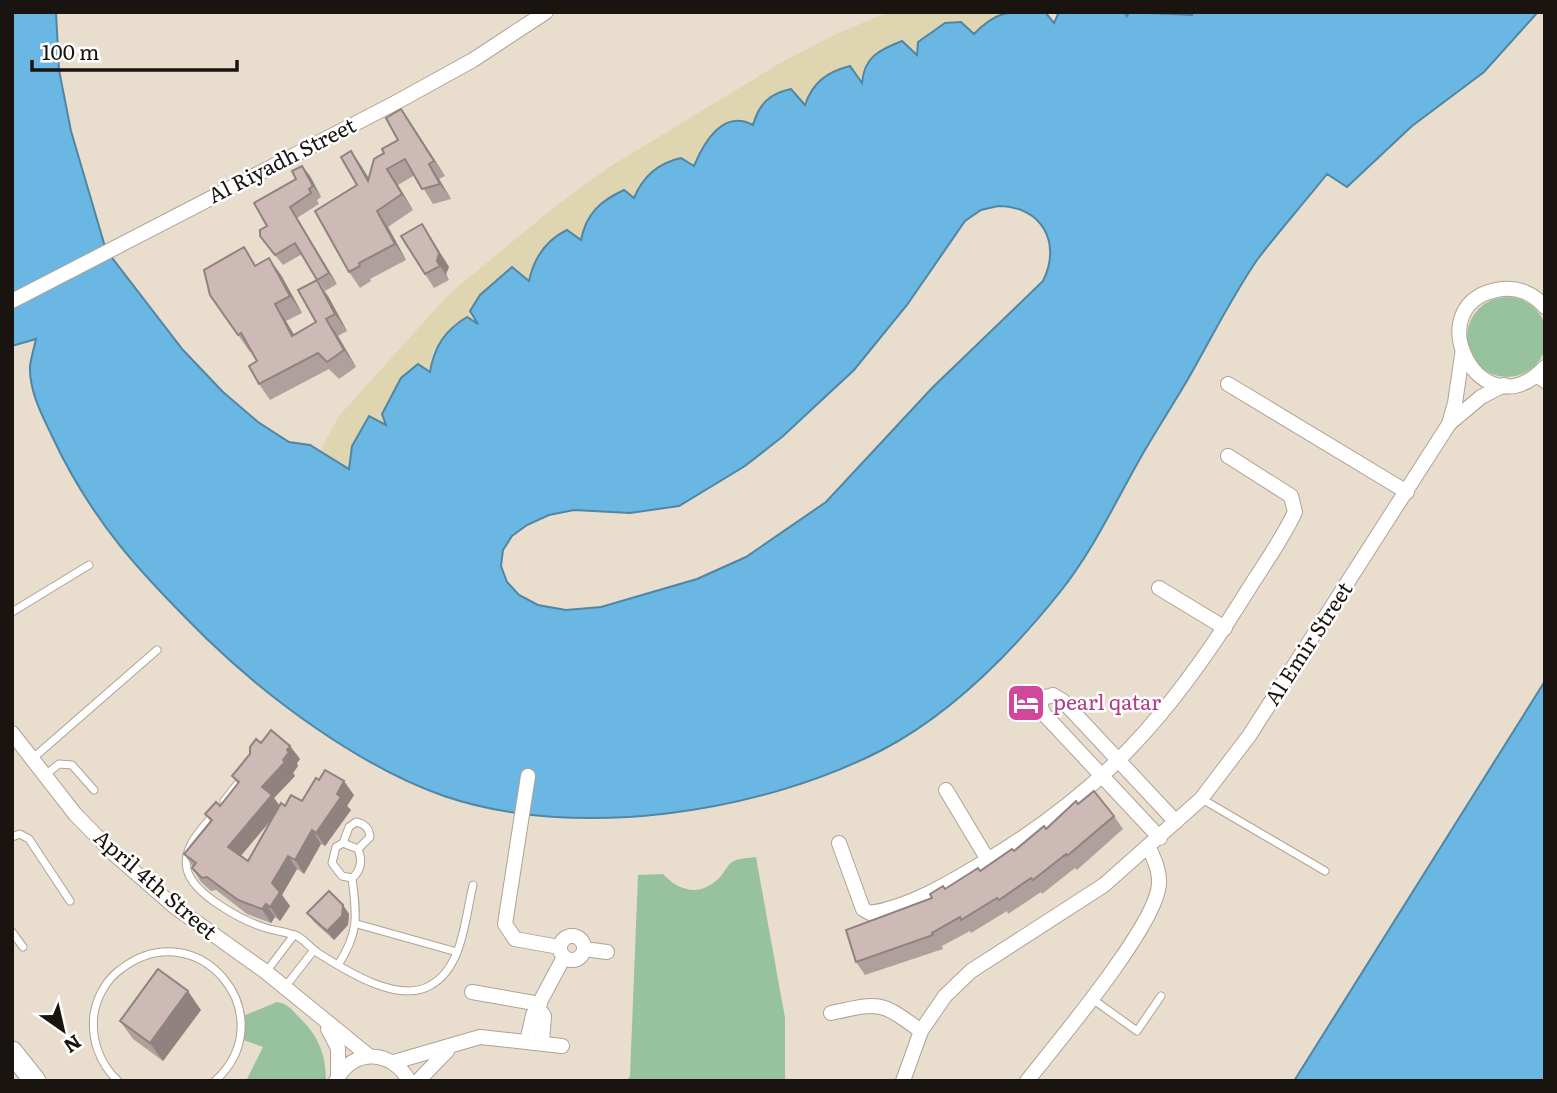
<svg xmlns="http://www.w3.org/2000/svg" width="1557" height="1093" font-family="Literata,serif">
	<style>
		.green { fill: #98c29d }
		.sand { fill: #dfd5b0 }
		.water { fill: #69b7e2; stroke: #5186a3; stroke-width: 2; fill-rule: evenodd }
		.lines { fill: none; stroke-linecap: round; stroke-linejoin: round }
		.lane-casing { stroke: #aea395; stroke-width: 9 }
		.street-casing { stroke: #aea395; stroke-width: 16 }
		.secondary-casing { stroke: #aea395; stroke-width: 23 }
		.lane { stroke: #fff; stroke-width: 7 }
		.street { stroke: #fff; stroke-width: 14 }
		.secondary { stroke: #fff; stroke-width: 21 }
		.wall { fill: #b0a09d; fill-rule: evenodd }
		.shaded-wall { fill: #90827f }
		.building { fill: #cdbab6; stroke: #90827f; stroke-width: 2 }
		.labels { text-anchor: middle; stroke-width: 5; stroke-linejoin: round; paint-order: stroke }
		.street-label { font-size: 21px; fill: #19140f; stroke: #fff }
		.hotel-label { font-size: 21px; fill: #b23c85; stroke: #fff; text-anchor: start }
	</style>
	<rect width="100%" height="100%" fill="#e9ddce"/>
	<g class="green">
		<circle cx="1507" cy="337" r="40"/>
		<path d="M756 857 785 1018V1081H627L630 1076 638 875 663 874C680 892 701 897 720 877 725 872 728 863 734 861 740 858 749 858 756 857Z"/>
		<path d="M277 1002C287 1003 292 1010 299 1017 318 1036 326 1053 326 1081H246L263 1047 243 1040V1016Z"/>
	</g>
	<path class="sand" d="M889 12H1002L987 21 974 34 961 22 945 23 929 32 918 56 862 84 821 78 810 91 805 106 753 125 741 119C718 124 703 145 694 166L667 161 640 182 634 198 529 281 512 267 480 295 479 325H453L433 352 430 372 387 426 369 417 352 446 349 469 320 451 339 416 450 293 557 205 611 166 782 62 836 34Z"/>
	<g class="water">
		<path d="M12 12H56L59 70 71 131 106 250 183 350 223 392 258 422 289 442 310 445 349 469 352 446 369 416 386 425 382 414 401 378 418 364 430 372C434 347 445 330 467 317L478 324 470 311 480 295 512 267 529 281C534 258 546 240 567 230L581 240C586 214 600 201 624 190L634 198C643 176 658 163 681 158L694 166C704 142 723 109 753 125 759 104 770 93 791 89L805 105C813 82 827 72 850 66L862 83C864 57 879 50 902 41L917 55 918 42 945 23 961 22 974 34C999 8 1012 12 1045 12L1054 23 1059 12H1124L1127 16 1129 12 1192 15 1193 12H1538L1484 72 1412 126 1347 187 1327 174C1304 203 1279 231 1257 260 1231 298 1211 339 1188 379 1174 403 1159 426 1145 450 1117 498 1095 548 1060 592 1012 652 951 714 882 750 760 813 576 841 444 796 361 767 270 700 207 639 141 574 92 522 52 436 42 415 29 391 30 366 31 358 34 348 36 339L12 346ZM998 206C1042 206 1062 243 1043 281L932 388 826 502 746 557 697 579 601 607 566 610 538 605 519 595 507 582 501 566 503 550 512 536 527 525 549 515 574 510 630 513 679 506 745 466 782 437 854 370 907 305 965 221 981 210Z"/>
		<path d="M1545 681V1081H1294Z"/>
	</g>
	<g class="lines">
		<defs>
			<g id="lane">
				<path d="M1533 377 1545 385"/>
				<path d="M12 612 89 565"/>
				<path d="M32 759 157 650"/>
				<path d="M45 775 59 764 72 765 94 790"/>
				<path d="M1202 799 1325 871"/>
				<path d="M224 801 243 777"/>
				<path d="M215 813C202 829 182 847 187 869 192 894 243 921 266 928 276 931 287 932 297 936 305 940 310 948 318 953 345 970 399 1005 431 985 463 967 465 918 473 885"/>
				<path d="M12 837 20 834 29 839 70 901"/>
				<path d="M343 843 358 849C362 859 362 870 352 878L342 876 332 863 336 847Z"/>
				<path d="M343 843 349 827 356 822C365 824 369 828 370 837L358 849"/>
				<path d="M357 924 457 952"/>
				<path d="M12 932 23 947"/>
				<path d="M338 965C359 933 357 916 352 878"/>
				<path d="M266 972 294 935"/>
				<path d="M285 987 314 950"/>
				<path d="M1091 998 1137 1031 1161 996"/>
				<path d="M118 1081C99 1063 91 1039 94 1014 97 996 107 979 121 969 198 910 286 1016 215 1081"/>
			</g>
			<g id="street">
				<path d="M12 301 395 103 473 60 546 12"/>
				<path d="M1545 307C1534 294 1518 287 1502 289 1413 301 1481 436 1545 367"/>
				<path d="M1228 384 1407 492"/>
				<path d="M1450 423 1481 397 1504 385"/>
				<path d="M1159 588 1225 628"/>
				<path d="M12 733 75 814 113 853 175 907 266 972 369 1056"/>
				<path d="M528 776 505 924 515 939 559 947"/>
				<path d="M946 790 988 860"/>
				<path d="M1160 838 1044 714 1040 706 1043 698 1053 695 1063 701 1176 822"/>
				<path d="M839 843 863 909 870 913C910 907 951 882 986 861 1104 790 1170 715 1243 598 1260 570 1281 542 1295 512L1291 496 1228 456"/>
				<circle cx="572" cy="948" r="12"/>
				<path d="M584 949 607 952"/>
				<path d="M472 992 540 1004"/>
				<path d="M538 1008 544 1016 542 1043"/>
				<path d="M831 1013C881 1002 880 1001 921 1031"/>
				<path d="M328 1029 338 1048V1076"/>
				<path d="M527 1042 533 1015 564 957"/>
				<path d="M394 1062 480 1037 562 1046"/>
				<path d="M336 1081C352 1047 393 1050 409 1081"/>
				<path d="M418 1081 447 1051"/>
				<path d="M903 1081 921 1031 945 996 971 971 1104 885 1201 799 1249 736 1449 424 1455 403 1462 355"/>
				<path d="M1027 1081C1056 1044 1157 925 1159 884 1160 871 1154 859 1149 848"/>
			</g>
			<path id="secondary" d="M12 1052 35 1081"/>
		</defs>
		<use href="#lane" class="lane-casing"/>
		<use href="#street" class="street-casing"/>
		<use href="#secondary" class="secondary-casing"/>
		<use href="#lane" class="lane"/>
		<use href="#street" class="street"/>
		<use href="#secondary" class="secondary"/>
	</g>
	<g class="wall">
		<path d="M412 125 445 176 439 179 451 199 433 204 415 175 398 185 413 210 388 227 406 260 370 279 371 281 360 288 349 272 357 185 351 151 369 178 384 153Z"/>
		<path d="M302 166 310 176 321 197 317 200 319 204 297 218 337 284 325 291 302 254 283 265 260 236 296 179Z"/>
		<path d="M422 224 449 267 446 274 449 280 434 288 425 274Z"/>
		<path d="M257 265 281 275 302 313 286 321 294 335 316 322 328 296 347 331 338 336 356 367 339 379 329 369 270 400 259 384 257 361 251 351 250 352 210 295Z"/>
		<path d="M261 743 290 746 300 759 297 763 298 766 293 773 295 776 274 798 280 806 354 795 347 806 351 810 325 846 321 844 304 874 297 869 282 895 290 906 280 921 275 917 271 923 247 914 216 890 211 891 201 882 192 868 193 867 184 854 211 822 205 814 220 806 238 784 232 776ZM272 819 248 861 241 856Z"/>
		<path d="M1078 804 1114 816 1123 829 1077 870 1075 868 1042 894 1041 892 1008 914 1007 911 971 933 970 931 942 946 943 949 865 975 856 962 932 898 945 889 980 871 1014 851 1046 829Z"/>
		<path d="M343 905 349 914 348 925 334 940 314 922 307 913Z"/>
		<path d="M201 1010 163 1061 133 1039 120 1021Z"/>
	</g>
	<g class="shaded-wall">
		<path d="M401 109 412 125 445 176 434 161Z"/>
		<path d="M351 151 362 167 379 197 368 181Z"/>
		<path d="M429 164 439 179 451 199 440 184Z"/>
		<path d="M302 166 310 176 321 197 313 186Z"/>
		<path d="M387 169 398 185 413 210 402 194Z"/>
		<path d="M290 207 297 218 337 284 329 273Z"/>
		<path d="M377 211 388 227 406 260 395 244Z"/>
		<path d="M422 224 449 267 446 274 449 280 437 261Z"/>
		<path d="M269 258 281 275 302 313 290 296Z"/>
		<path d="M317 280 328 296 347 331 335 314Z"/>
		<path d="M275 304 286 321 304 352 292 336Z"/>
		<path d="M326 319 338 336 356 367 344 350Z"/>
		<path d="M290 746 300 759 297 763 298 766 293 773 295 776 274 798 281 808 237 860 228 847 262 787 283 760 287 750Z"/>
		<path d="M344 781 354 795 347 806 351 810 325 846 316 833Z"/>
		<path d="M312 830 321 844 304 874 295 860Z"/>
		<path d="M288 856 297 869 282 895 290 906 280 921 270 907 272 883Z"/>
		<path d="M266 904 275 917 271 923 262 909Z"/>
		<path d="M343 905 349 914 348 925 334 940 327 931Z"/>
		<path d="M188 991 201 1010 163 1061 150 1043Z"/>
	</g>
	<g class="building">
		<path d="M401 109 434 161 429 164 440 184 422 189 405 159 387 169 402 194 377 211 395 244 359 263 360 266 349 272 315 211 357 185 341 157 351 151 368 181 374 159 384 153 382 149 398 140 386 118Z"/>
		<path d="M302 166 313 186 309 189 311 193 290 207 329 273 317 280 295 243 275 255 260 236V230L267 226 254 203 296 179 292 171Z"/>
		<path d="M422 224 439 253 437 261 440 266 425 274 401 236Z"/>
		<path d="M244 247 255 266 269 258 290 296 275 304 292 336 316 322 298 290 317 280 335 314 326 319 344 350 327 362 318 353 259 384 249 366 257 361 241 333 238 335 210 295 204 270Z"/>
		<path d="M271 730 290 746 287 750 289 752 283 760 285 762 262 787 272 795 228 847 248 861 281 803 285 806 291 795 302 801 316 778 319 780 325 770 344 781 337 794 341 797 316 833 312 830 295 860 288 856 272 883 280 892 270 907 266 904 262 909 238 900 207 877 202 878 192 868 196 863 184 854 212 820 205 814 216 802 220 806 239 782 232 776 250 754V747L256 739 261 743Z"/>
		<path d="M1094 791 1114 816 1067 856 1066 854 1033 880 1031 878 999 900 997 898 961 920 960 917 932 933 933 935 856 962 846 930 932 898 930 894 943 886 945 889 978 868 980 871 1012 849 1014 851 1044 826 1046 829 1076 801 1078 804Z"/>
		<path d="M329 891 343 905 342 916 327 931 307 913Z"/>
		<path d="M158 969 188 991 150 1043 120 1021Z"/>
	</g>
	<defs>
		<symbol id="hotel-square" viewBox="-11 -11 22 22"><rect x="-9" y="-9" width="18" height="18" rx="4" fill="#d1479c" stroke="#fff"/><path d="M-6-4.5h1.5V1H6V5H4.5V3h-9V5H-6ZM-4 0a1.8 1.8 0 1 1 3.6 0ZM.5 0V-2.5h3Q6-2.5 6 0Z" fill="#fff"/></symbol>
	</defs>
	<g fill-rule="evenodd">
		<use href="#hotel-square" x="1004" y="681" width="44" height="44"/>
	</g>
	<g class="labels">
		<g class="street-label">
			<text transform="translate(282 161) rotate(-27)" y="7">Al Riyadh Street</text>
			<text transform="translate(1309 644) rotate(-57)" y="7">Al Emir Street</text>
			<text transform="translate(155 885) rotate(41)" y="7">April 4th Street</text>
		</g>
		<g class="hotel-label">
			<text x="1053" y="710">pearl qatar</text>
		</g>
	</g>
	<rect width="1557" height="1093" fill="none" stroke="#19140f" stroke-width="28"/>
	<g transform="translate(63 1030) rotate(146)" stroke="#ffffff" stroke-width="5" paint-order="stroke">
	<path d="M0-5L12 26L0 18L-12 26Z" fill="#19140f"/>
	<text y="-10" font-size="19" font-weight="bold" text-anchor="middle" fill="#19140f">N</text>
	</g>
	<path d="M32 60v10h205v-10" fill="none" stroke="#19140f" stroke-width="3.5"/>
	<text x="42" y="60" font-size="21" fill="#19140f" stroke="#ffffff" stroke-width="5" paint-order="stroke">100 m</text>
</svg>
